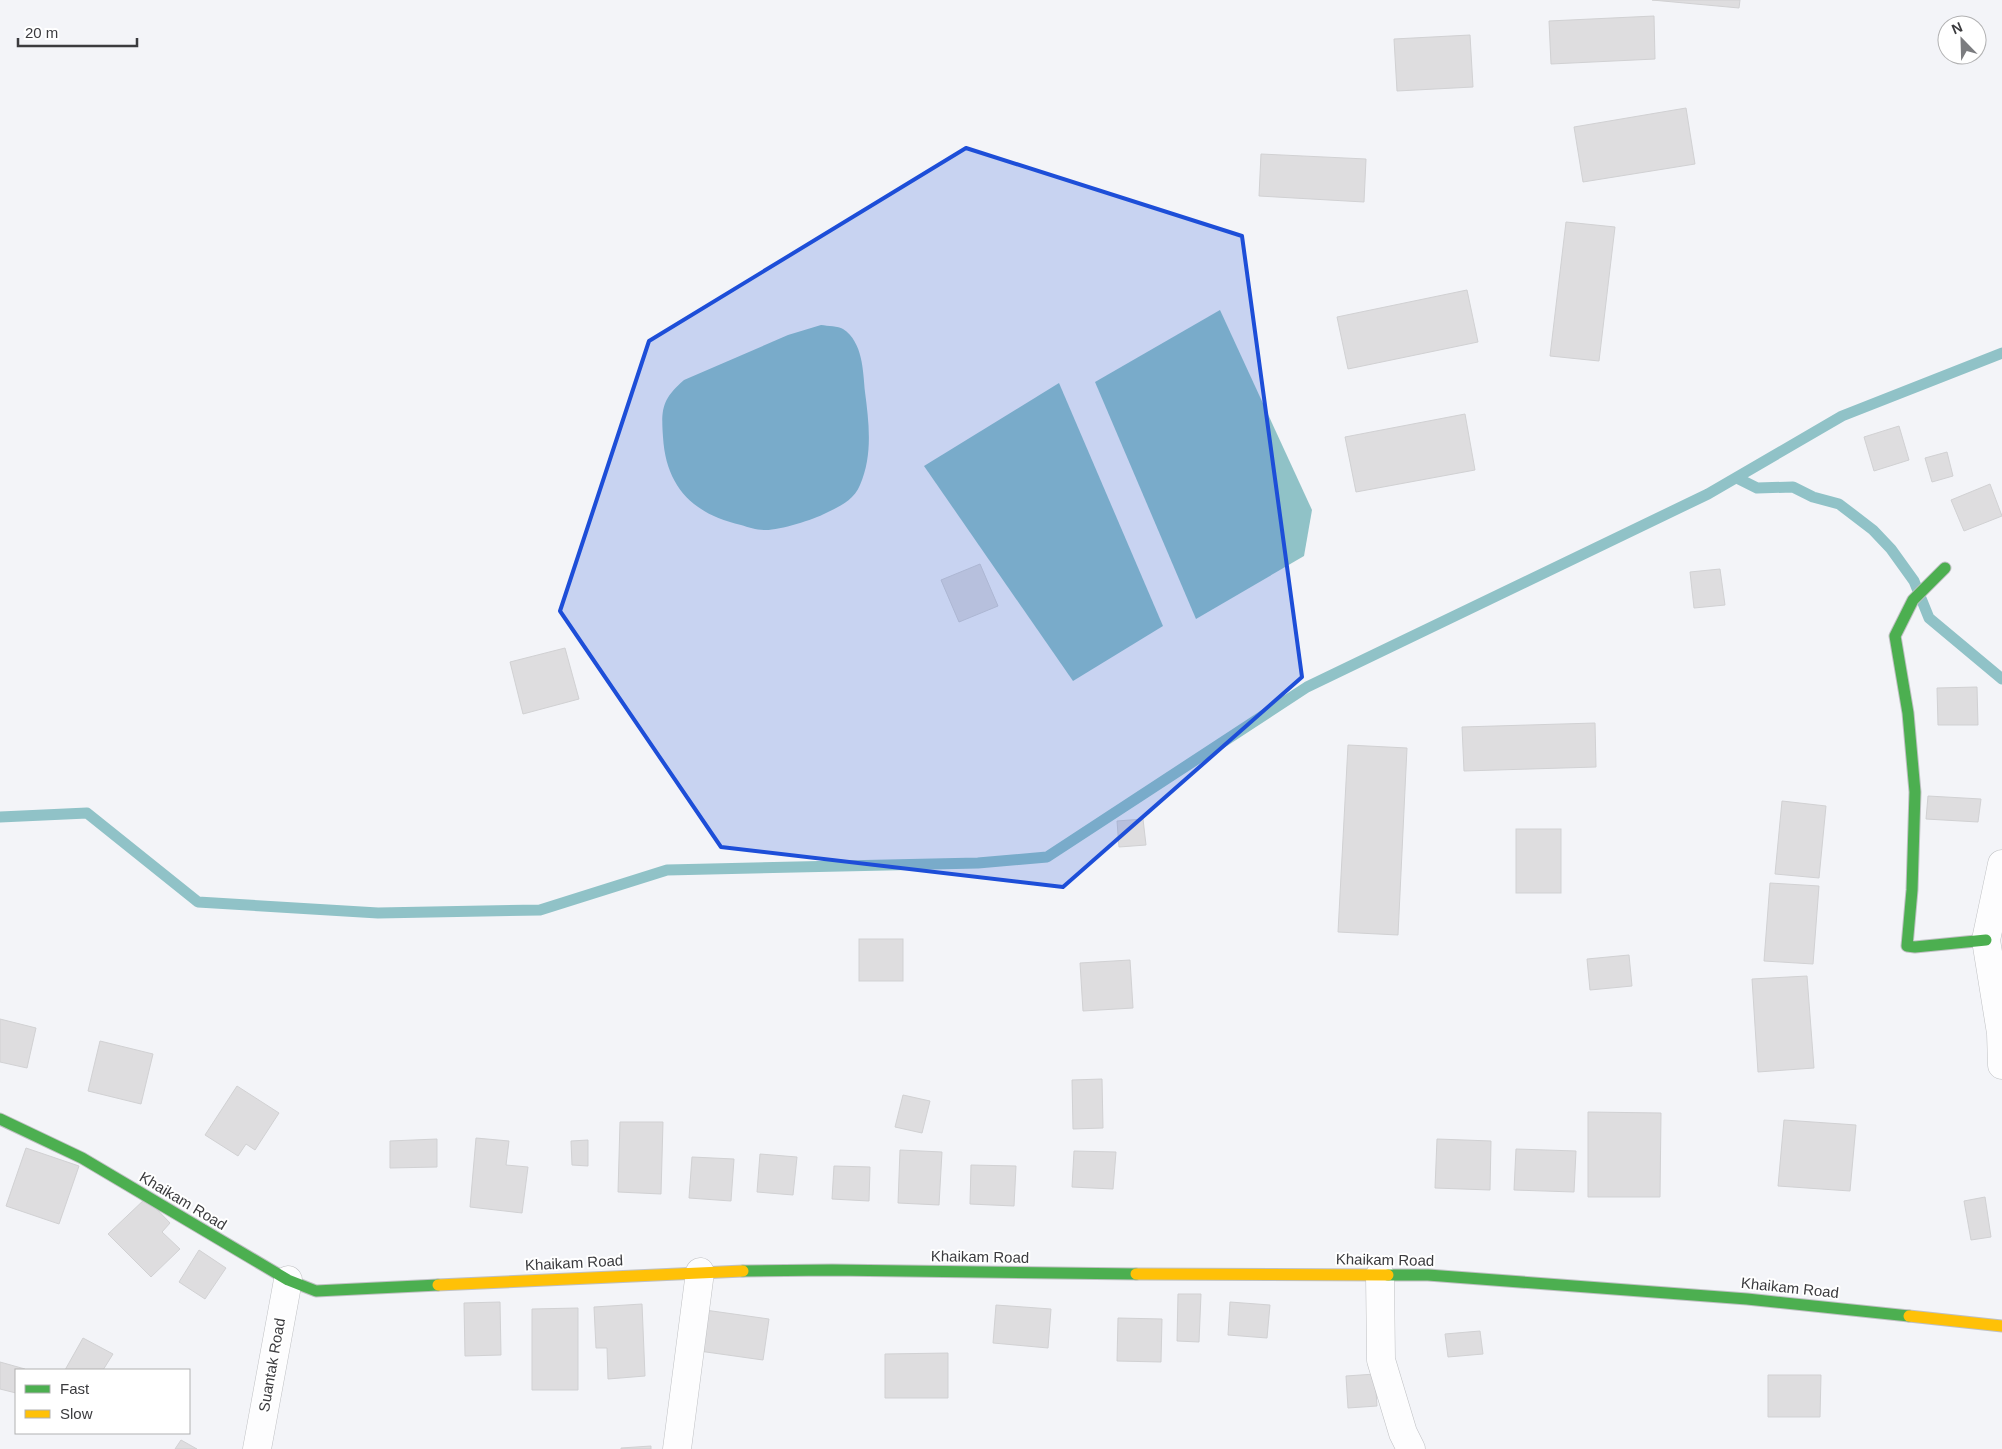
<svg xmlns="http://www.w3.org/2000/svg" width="2002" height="1449" font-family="Helvetica,sans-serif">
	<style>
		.water { fill: #90c2c7 }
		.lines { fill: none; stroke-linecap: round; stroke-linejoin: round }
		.stream { stroke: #90c2c7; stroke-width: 11 }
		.building { fill: #dedddf; stroke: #d1d1d3 }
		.street-casing { stroke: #bfc0c3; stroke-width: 29 }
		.fast-casing { stroke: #bfc0c3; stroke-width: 13 }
		.slow-casing { stroke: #bfc0c3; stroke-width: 13 }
		.street { stroke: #fdfdfe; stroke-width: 28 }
		.fast { stroke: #4caf50; stroke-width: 11 }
		.slow { stroke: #ffc107; stroke-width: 11 }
		.marked { fill: #1d4ed8; fill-opacity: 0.2; stroke: #1d4ed8; stroke-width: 4; stroke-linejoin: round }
		.labels { text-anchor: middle; stroke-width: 4; stroke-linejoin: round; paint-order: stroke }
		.street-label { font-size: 15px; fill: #3b3b3e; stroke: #fff }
	</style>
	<rect width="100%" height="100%" fill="#f3f4f8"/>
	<g class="water">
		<path d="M1220 310 1312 510 1304 556 1196 619 1095 382Z"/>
		<path d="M821 325C828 326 838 326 843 329 863 342 863 371 865 392 869 423 873 455 860 485 854 500 839 507 826 513 813 520 777 531 764 530 756 530 748 527 741 525 693 514 666 487 663 437 661 409 662 399 684 380L788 335Z"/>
		<path d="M1059 383 1163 626 1073 681 924 466Z"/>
	</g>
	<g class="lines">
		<g class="stream">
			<path d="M1737 478 1757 488 1793 487 1813 497 1839 504 1873 530 1891 549 1914 581 1929 618 2002 679"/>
			<path d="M0 817 87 813 198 902 378 913 540 910 667 870 978 863 1047 857 1307 687 1708 494 1842 416 2002 353"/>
		</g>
	</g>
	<g class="building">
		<path d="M1652 0H1740L1739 8Z"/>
		<path d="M1654 16 1655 59 1551 64 1549 21Z"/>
		<path d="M1470 35 1473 87 1397 91 1394 39Z"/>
		<path d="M1686 108 1695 164 1583 182 1574 127Z"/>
		<path d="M1261 154 1366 159 1364 202 1259 196Z"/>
		<path d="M1566 222 1615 227 1599 361 1550 356Z"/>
		<path d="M1467 290 1478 342 1348 369 1337 317Z"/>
		<path d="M1465 414 1475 470 1356 492 1345 437Z"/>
		<path d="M1899 426 1909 460 1874 471 1864 437Z"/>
		<path d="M1947 452 1953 476 1932 482 1925 458Z"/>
		<path d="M1990 484 2002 516 1964 531 1951 500Z"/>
		<path d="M980 564 998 606 959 622 941 580Z"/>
		<path d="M1720 569 1725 605 1694 608 1690 572Z"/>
		<path d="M565 648 579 699 523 714 510 662Z"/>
		<path d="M1977 687 1978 725H1938L1937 688Z"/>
		<path d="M1595 723 1596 767 1464 771 1462 727Z"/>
		<path d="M1348 745 1407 748 1398 935 1338 932Z"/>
		<path d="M1928 796 1981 799 1978 822 1926 819Z"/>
		<path d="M1782 801 1826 806 1819 878 1775 874Z"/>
		<path d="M1143 819 1146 845 1119 847 1117 821Z"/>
		<rect x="1516" y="829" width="45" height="64"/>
		<path d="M1770 883 1819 886 1813 964 1764 961Z"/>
		<rect x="859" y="939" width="44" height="42"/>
		<path d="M1629 955 1632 986 1590 990 1587 959Z"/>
		<path d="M1130 960 1133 1008 1083 1011 1080 963Z"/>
		<path d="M1807 976 1814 1068 1758 1072 1752 979Z"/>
		<path d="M0 1019 36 1028 27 1068 0 1062Z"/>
		<path d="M100 1041 153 1054 141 1104 88 1091Z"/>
		<path d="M1102 1079 1103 1128 1073 1129 1072 1080Z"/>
		<path d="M237 1086 279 1113 255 1150 246 1144 238 1156 205 1135Z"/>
		<path d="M903 1095 930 1101 922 1133 895 1127Z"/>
		<path d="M1588 1112 1661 1113 1660 1197H1588Z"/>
		<path d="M1784 1120 1856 1125 1850 1191 1778 1186Z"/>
		<path d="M620 1122H663L661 1194 618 1192Z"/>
		<path d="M476 1138 509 1141 506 1165 528 1167 522 1213 470 1207Z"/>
		<path d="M437 1139V1167L390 1168V1141Z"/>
		<path d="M1437 1139 1491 1141 1490 1190 1435 1188Z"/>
		<path d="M588 1140V1166L572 1165 571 1141Z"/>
		<path d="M26 1148 79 1166 59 1224 6 1206Z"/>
		<path d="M1516 1149 1576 1151 1574 1192 1514 1190Z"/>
		<path d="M900 1150 942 1152 939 1205 898 1203Z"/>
		<path d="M1074 1151 1116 1152 1113 1189 1072 1187Z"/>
		<path d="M760 1154 797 1157 793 1195 757 1192Z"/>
		<path d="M692 1157 734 1159 731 1201 689 1198Z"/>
		<path d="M971 1165 1016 1166 1014 1206 970 1204Z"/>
		<path d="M834 1166 870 1167 869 1201 832 1199Z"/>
		<path d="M1985 1197 1991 1237 1971 1240 1964 1201Z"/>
		<path d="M146 1198 170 1223 162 1232 180 1249 151 1277 108 1234Z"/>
		<path d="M199 1250 226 1268 205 1299 179 1282Z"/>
		<path d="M1178 1294H1201L1199 1342 1177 1341Z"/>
		<path d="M500 1302 501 1355 465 1356 464 1303Z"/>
		<path d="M1230 1302 1270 1305 1267 1338 1228 1335Z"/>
		<path d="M642 1304 645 1376 608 1379 607 1348H596L594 1307Z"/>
		<path d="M996 1305 1051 1309 1048 1348 993 1343Z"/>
		<path d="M578 1308V1390H532V1309Z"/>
		<path d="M705 1310 769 1319 763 1360 699 1351Z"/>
		<path d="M1118 1318 1162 1319 1161 1362 1117 1361Z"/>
		<path d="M1480 1331 1483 1354 1448 1357 1445 1334Z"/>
		<path d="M83 1338 113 1354 103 1370H65Z"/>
		<path d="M948 1353V1398H885V1354Z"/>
		<path d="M0 1362 25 1369 24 1370H16V1393L0 1389Z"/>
		<path d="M1375 1374 1377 1406 1348 1408 1346 1376Z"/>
		<path d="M1768 1375H1821L1820 1417H1768Z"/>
		<path d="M181 1440 197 1449H175Z"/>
		<path d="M651 1446V1449H621V1448Z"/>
	</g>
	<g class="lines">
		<defs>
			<g id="street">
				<path d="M2002 864 1986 940 2001 1033 2002 1065"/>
				<path d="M1380 1275 1381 1360 1403 1433 1411 1449"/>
				<path d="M257 1449 288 1280"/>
				<path d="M677 1449 700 1272"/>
			</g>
			<g id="fast">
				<path d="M1945 568 1913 600 1895 636 1908 713 1915 792 1912 890 1907 946 1915 947 1986 940"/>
				<path d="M0 1119 82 1158 288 1280 316 1291 438 1285"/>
				<path d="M743 1271 832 1270 1136 1274"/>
				<path d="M1388 1275H1428L1747 1299 1909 1316"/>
			</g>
			<g id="slow">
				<path d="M1136 1274 1388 1275"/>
				<path d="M438 1285 743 1271"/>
				<path d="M1909 1316 2002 1326"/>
			</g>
		</defs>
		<use href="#street" class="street-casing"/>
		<use href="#fast" class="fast-casing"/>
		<use href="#slow" class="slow-casing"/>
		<use href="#street" class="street"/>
		<use href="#fast" class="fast"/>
		<use href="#slow" class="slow"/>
	</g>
	<path class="marked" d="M966 148 1242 236 1302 677 1063 887 721 847 560 611 649 341Z"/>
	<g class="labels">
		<g class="street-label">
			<text transform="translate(183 1201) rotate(31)" y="5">Khaikam Road</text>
			<text transform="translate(980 1257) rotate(1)" y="5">Khaikam Road</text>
			<text transform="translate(1385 1260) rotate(1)" y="5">Khaikam Road</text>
			<text transform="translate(574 1263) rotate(-3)" y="5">Khaikam Road</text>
			<text transform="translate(1790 1288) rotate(6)" y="5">Khaikam Road</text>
			<text transform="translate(272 1365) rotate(-80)" y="5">Suantak Road</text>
		</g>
	</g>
	<rect x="15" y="1369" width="175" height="65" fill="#ffffff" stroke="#b1b1b2"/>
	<rect x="25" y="1385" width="25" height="8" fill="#4caf50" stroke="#b1b1b2"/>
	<text x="60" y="1394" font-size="15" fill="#3b3b3e">Fast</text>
	<rect x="25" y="1410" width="25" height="8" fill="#ffc107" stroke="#b1b1b2"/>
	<text x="60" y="1419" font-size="15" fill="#3b3b3e">Slow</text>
	<g transform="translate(1962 40) rotate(337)"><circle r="24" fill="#ffffff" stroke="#b1b1b2"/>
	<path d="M0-4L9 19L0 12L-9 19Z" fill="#7b7c7f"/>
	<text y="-8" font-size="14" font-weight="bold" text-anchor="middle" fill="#3b3b3e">N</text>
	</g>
	<path d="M18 38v8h119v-8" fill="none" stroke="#3b3b3e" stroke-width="2.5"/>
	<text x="25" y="38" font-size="15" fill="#3b3b3e" stroke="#ffffff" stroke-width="4" paint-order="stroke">20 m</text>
</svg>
